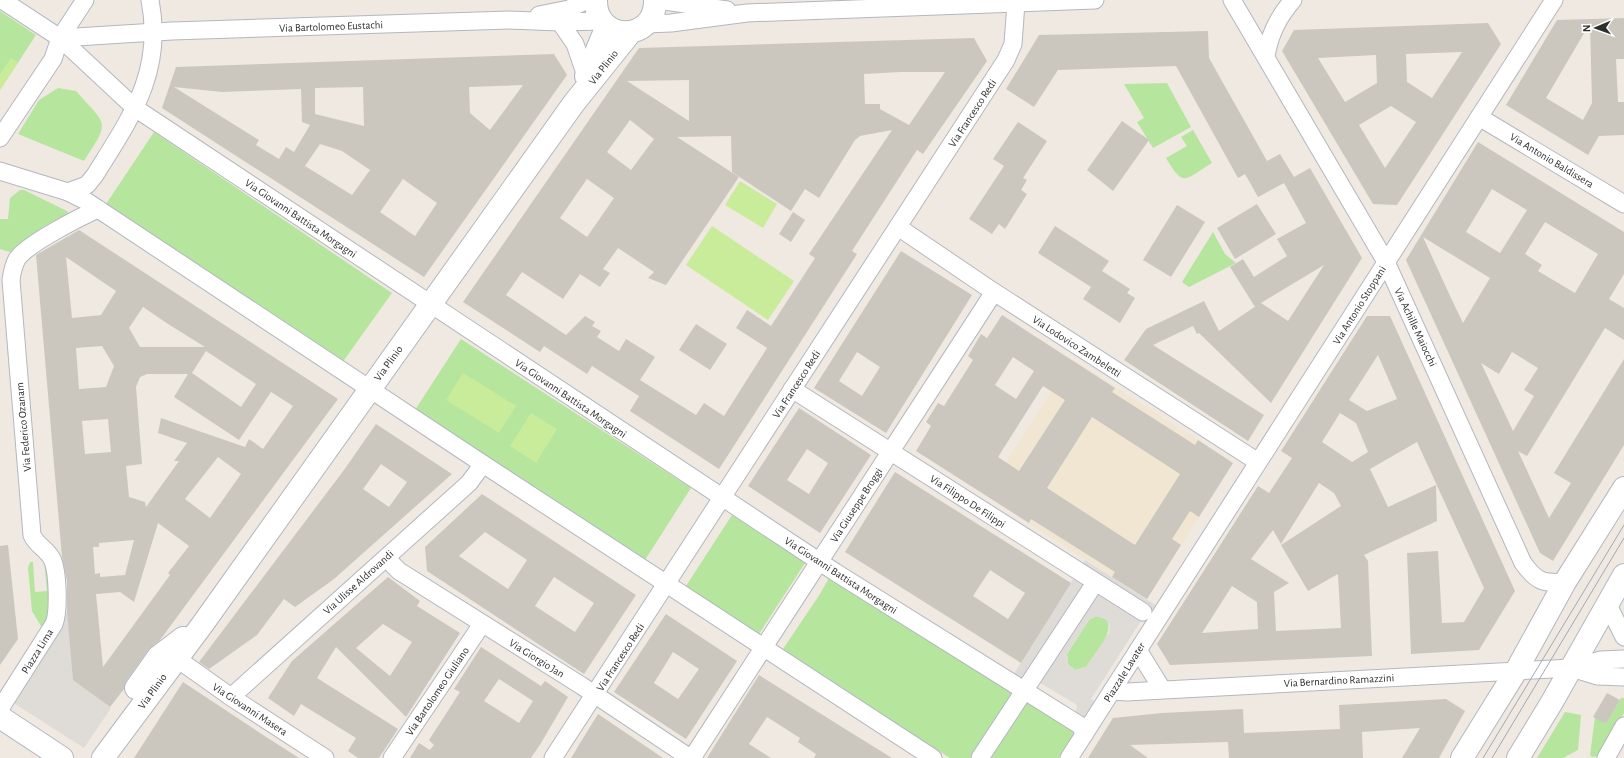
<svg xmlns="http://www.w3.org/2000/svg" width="1624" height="758" font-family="'Alegreya Sans',sans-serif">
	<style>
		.education { fill: #f0e6d1 }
		.green { fill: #b6e59e }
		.pitch { fill: #c9ec9a }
		.plaza { fill: #dfdcd8; fill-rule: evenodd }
		.building { fill: #cbc7bf; fill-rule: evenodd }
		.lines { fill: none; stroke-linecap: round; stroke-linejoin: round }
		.street-casing { stroke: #b4b7c1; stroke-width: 19 }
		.secondary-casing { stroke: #b4b7c1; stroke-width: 24 }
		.street { stroke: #fff; stroke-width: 17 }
		.secondary { stroke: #fff; stroke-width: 22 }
		.tram { stroke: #a3a6b8; stroke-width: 1 }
		.labels { text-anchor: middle; stroke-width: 3.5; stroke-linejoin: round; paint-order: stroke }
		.street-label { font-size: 11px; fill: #2e2e2e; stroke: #fff }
	</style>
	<rect width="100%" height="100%" fill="#efe9e1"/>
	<path class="education" d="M1072 359 1233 463 1147 599 985 495Z"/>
	<g class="green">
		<path d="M0 11 36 35 0 90Z"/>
		<path d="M1167 83 1191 127 1153 148 1137 122 1144 118 1124 84Z"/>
		<path d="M58 88 76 91C107 126 111 120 84 161L18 134 39 100Z"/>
		<path d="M1193 130 1212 163C1185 179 1184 189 1166 158L1187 146 1181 137Z"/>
		<path d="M154 132 392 293 342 363 106 204Z"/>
		<path d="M20 190H24L67 211 69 215 13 253 0 249V219H8L10 198Z"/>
		<path d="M1213 232 1225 254 1236 263 1189 287 1182 282Z"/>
		<path d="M461 339 691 488 645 560 415 410Z"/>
		<path d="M732 515 805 563 759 634 686 586Z"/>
		<path d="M44 560H47L53 610 42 628 32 611 28 568 30 562H33L35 592 47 591Z"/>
		<path d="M829 578 1005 689 1077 730 1059 758H950L783 649 820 594Z"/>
		<path d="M1096 616 1106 619C1116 632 1094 655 1086 667L1075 670 1068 664 1067 654 1089 620Z"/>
		<path d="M1621 698H1624V713L1599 756 1592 757 1590 755 1595 717 1606 724Z"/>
		<path d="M1565 712 1581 715 1578 750 1563 758H1537Z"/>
	</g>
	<g class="pitch">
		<path d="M11 58 18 62 0 90V74Z"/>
		<path d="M740 181 777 204 763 228 725 205Z"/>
		<path d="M712 226 794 281 768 320 686 265Z"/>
		<path d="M463 373 516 406 499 433 446 400Z"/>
		<path d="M531 413 557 429 536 463 510 446Z"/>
	</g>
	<g class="plaza">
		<path d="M1085 560 1157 606 1146 624 1141 621 1091 699 1096 702 1084 721 1075 715 1077 705 1037 681 1032 688 1012 677ZM1096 616 1106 619 1110 626 1109 633 1086 667 1075 670 1068 664 1067 654 1089 620Z"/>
		<path d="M68 610 75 681 111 708 84 748 12 702Z"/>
	</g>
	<g class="building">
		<path d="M1624 18V59H1616L1618 102H1624V135L1599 136 1588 155 1506 105 1557 20ZM1590 23 1592 103 1583 120 1546 98Z"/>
		<path d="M1488 23 1501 44 1397 205 1373 204 1282 51 1294 30ZM1462 52 1432 98 1407 82 1406 54ZM1376 55 1377 83 1345 102 1318 58ZM1391 106 1416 122 1385 168 1359 125Z"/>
		<path d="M1208 31 1209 58 1267 161 1280 154 1294 177 1310 168 1362 258 1271 403 1199 333 1197 334 1193 326 1153 345 1264 415 1248 441 1124 360 1146 329 1204 301 1219 331 1256 306 1255 307 1230 267 1243 259 1254 277 1287 256 1277 239 1306 223 1284 183 1258 197 1245 174 1238 178 1176 66 1058 70 1034 107 1006 89 1039 35ZM1324 265 1288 321 1261 303 1269 298Z"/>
		<path d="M974 38 987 61 923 154 917 150 852 251 857 254 719 469 630 411 639 396 592 366 587 374 544 346 540 352 463 302 639 48ZM901 72H945L909 125 880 109V104H865L864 74ZM689 80V121L627 81ZM630 120 654 139 631 170 607 152ZM892 130 809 254 815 258 771 326 747 310 736 328 767 348 724 416 704 403 696 415 640 380 655 357 626 339 619 351 597 337 601 331 592 326 595 322 585 316 566 335 506 295 522 272 563 299 580 274 600 287 610 273 603 269 618 248 654 272 648 278 666 285 739 177 677 137 731 136 732 172 791 211 805 189 819 198 855 140 860 136ZM587 179 614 198 587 237 560 218Z"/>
		<path d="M554 54 567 75 424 277 162 108 176 67ZM523 85 490 130 470 113 469 87ZM174 87 222 92 301 89 302 122 310 125 294 152 286 147 279 159 256 145 259 140ZM363 87 364 126 315 114V88ZM320 144 342 151 370 170 352 195 305 166ZM403 179 437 203 415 236 380 212Z"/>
		<path d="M1122 121 1149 140 1113 191 1087 170Z"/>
		<path d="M1018 122 1047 141 1023 178 1027 180 1021 190 1027 194 1005 229 999 224 992 234 969 219 1004 166 993 159Z"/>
		<path d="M1478 142 1624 232V274L1609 299 1624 308V340L1605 328 1527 456 1518 451 1549 518 1571 483 1554 473 1624 359V445L1553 561 1540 553 1406 260ZM1492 189 1527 210 1500 253 1466 232ZM1545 222 1598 254 1575 293 1538 271 1542 265 1525 254ZM1423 237 1490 278 1463 323 1451 298ZM1512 352 1538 368 1524 390 1534 396 1513 431 1481 363 1499 374Z"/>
		<path d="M1257 204 1276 234 1235 259 1217 228Z"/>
		<path d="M1177 205 1205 222 1171 277 1143 260Z"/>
		<path d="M793 212 805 220 791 242 779 234Z"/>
		<path d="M1055 226 1109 261 1102 271 1130 289 1127 293 1135 298 1120 323 1083 299 1091 287 1038 253Z"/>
		<path d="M79 230 338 399 160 640 148 650 126 681 124 689 110 707 73 680 67 611V581L62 557 36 255ZM66 257 116 291 101 315 72 318ZM143 307 168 324 205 347H140L129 328ZM102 346 114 366 106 387 79 389 76 348ZM206 351 256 384 241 407 192 373ZM147 374H188L174 397 239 440 271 392 293 406 263 449 249 439 245 447 161 418 158 433 187 443 174 461H179L146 507 145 502 129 497 126 466 142 464 136 387 140 377ZM108 419 111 452 85 454 82 421ZM218 457 241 474 210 518 185 499ZM158 523 189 546 168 573 170 575 103 667 96 594 120 592 134 602ZM134 540 125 575 100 577V573L95 574 93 547H99V543Z"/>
		<path d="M901 251 972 295 886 433 814 388ZM857 352 880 367 862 396 839 381Z"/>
		<path d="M1002 315 1115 388 1112 392 1195 445 1198 440 1233 463 1199 517 1190 511 1172 539 1181 545 1147 599 1112 577 1115 572 1031 519 1029 523 916 451 931 426 926 422 938 403 944 406 973 360 968 356 981 334 987 338ZM1013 357 1034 371 1016 399 995 385ZM1043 386 1065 400 1019 471 998 457ZM1092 417 1180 474 1135 545 1047 488Z"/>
		<path d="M1367 316H1390L1515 591 1479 650 1411 654 1407 553 1438 551 1442 623 1464 622 1484 588 1417 442 1370 469 1388 507 1436 485 1437 521 1364 555 1368 561 1372 656 1170 665 1157 644 1258 486 1269 493 1292 458 1281 451ZM1378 355 1397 399 1367 411 1349 400ZM1340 413 1356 423 1368 452 1352 462 1322 442ZM1319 483 1334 493 1341 506 1281 545 1308 591 1338 574 1341 628 1276 631 1274 592 1289 583 1251 559 1273 530 1281 544ZM1232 586 1257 602 1258 629 1202 633Z"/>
		<path d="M696 324 727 344 710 370 679 350Z"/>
		<path d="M799 408 871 455 820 533 748 486ZM807 449 828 463 809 494 787 480Z"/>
		<path d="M376 424 452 474 334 579 295 607 284 599 257 635 209 669 199 662 344 470ZM381 464 407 482 389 507 363 489Z"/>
		<path d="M895 472 1071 583 1021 663 845 552ZM990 570 1025 593 1008 619 973 596Z"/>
		<path d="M482 494 636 595 584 674 427 571 425 547ZM485 532 527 560 508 589 459 556ZM554 577 594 603 575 632 535 606Z"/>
		<path d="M8 545 18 639 0 665V546Z"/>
		<path d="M388 577 420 601 417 606 460 633 406 717 336 647 317 678 398 729 379 758H358L348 751 356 738 301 704 294 716 268 698 292 661ZM383 624 412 642 390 676 356 648Z"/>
		<path d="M666 614 737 661 686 739 614 692ZM673 652 699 669 678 699 654 683Z"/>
		<path d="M481 647 541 686 545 681 568 697 541 743 531 758H410L419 743 430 750 434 745 429 740 460 692 454 689ZM499 679 533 701 519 723 484 701Z"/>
		<path d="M759 675 850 732 892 758H814L816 754 798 742 800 738 767 717 749 744 771 758H707Z"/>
		<path d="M183 682 263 735 299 758H134Z"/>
		<path d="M1607 693 1620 700 1606 724 1593 717Z"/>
		<path d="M1446 699 1465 711 1439 758H1402L1420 728 1362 732 1363 758H1229L1228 742 1130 745 1148 758H1088L1113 718 1162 713 1243 709 1244 733 1340 729 1339 705Z"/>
		<path d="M598 714 663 758H571Z"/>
	</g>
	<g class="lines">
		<defs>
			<g id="street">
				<path d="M2 0 60 38 135 108 835 572 1081 726 1084 735"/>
				<path d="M658 0 727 10"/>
				<path d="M1232 0 1386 262 1523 563C1536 581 1543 584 1565 582"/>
				<path d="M539 15 569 9 587 0"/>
				<path d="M560 22 575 44 586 76"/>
				<path d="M646 24 671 23 747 13 1095 0"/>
				<path d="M60 38 172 31 509 20 560 22 602 21"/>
				<path d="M1266 57C1269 36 1278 17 1293 0"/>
				<path d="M1479 117 1624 204"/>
				<path d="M0 138 53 59 60 38 85 0"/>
				<path d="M0 171 68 192 86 201 483 464 933 758"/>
				<path d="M68 192 87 185 95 175C131 117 164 72 150 0"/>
				<path d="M898 227 994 292 1258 462"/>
				<path d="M792 389 1143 612"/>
				<path d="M386 558 399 571 582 686 690 758"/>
				<path d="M1607 603 1624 637"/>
				<path d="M1138 650 1162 689"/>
				<path d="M176 658 231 697 325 758"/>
				<path d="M1571 668 1597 676 1624 677"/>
				<path d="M1112 691 1127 692 1571 668 1601 660 1624 659"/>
				<path d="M231 697 469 483 483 464"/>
				<path d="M0 709 54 624C59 612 58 571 52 559 47 549 36 545 32 535L11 280C12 273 13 266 17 259 27 244 80 217 98 209"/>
				<path d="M392 758 482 624"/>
				<path d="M553 758 1006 60 1013 44 1016 3"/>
				<path d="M692 758 994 292"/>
				<path d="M980 758 1095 583"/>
				<path d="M1069 758 1554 0"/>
				<path d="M1606 758 1624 726"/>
			</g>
			<g id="secondary">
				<path d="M596 0C595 43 656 43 655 0"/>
				<path d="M586 76 607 26"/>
				<path d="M136 688 158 657 183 638"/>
				<path d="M0 717 62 758"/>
				<path d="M103 758 202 625 574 103 631 32"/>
				<path d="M1462 758 1516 671 1565 582 1624 488"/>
				<path d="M1518 758 1552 702 1624 575"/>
			</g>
		</defs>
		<use href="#street" class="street-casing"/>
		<use href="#secondary" class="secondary-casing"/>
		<use href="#street" class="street"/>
		<use href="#secondary" class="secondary"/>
		<g class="tram">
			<path d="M1483 758 1624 525"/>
			<path d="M1492 758 1624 538"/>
		</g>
	</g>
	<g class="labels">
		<g class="street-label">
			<text transform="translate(331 26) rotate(-2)" y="4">Via Bartolomeo Eustachi</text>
			<text transform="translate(603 67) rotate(-52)" y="4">Via Plinio</text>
			<text transform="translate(972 113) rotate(-57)" y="4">Via Francesco Redi</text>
			<text transform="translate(1552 160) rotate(31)" y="4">Via Antonio Baldissera</text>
			<text transform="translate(301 218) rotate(34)" y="4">Via Giovanni Battista Morgagni</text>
			<text transform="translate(1359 305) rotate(-58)" y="4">Via Antonio Stoppani</text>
			<text transform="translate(1416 327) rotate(65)" y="4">Via Achille Maiocchi</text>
			<text transform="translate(1077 346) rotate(33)" y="4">Via Lodovico Zambeletti</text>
			<text transform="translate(388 363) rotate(-54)" y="4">Via Plinio</text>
			<text transform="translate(796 384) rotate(-57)" y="4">Via Francesco Redi</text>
			<text transform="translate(571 398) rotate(34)" y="4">Via Giovanni Battista Morgagni</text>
			<text transform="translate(23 427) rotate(-95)" y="4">Via Federico Ozanam</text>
			<text transform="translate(968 501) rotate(33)" y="4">Via Filippo De Filippi</text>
			<text transform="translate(856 505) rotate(-57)" y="4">Via Giuseppe Broggi</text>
			<text transform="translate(841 575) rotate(33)" y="4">Via Giovanni Battista Morgagni</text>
			<text transform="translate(358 582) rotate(-42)" y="4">Via Ulisse Aldrovandi</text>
			<text transform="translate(37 651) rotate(-58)" y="4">Piazza Lima</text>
			<text transform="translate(620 657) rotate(-57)" y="4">Via Francesco Redi</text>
			<text transform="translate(537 658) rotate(32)" y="4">Via Giorgio Jan</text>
			<text transform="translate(1124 672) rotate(-58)" y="4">Piazzale Lavater</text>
			<text transform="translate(1339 680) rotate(-3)" y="4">Via Bernardino Ramazzini</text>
			<text transform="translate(152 691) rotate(-54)" y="4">Via Plinio</text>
			<text transform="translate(437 691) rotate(-56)" y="4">Via Bartolomeo Giuliano</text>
			<text transform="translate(250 709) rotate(33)" y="4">Via Giovanni Masera</text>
		</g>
	</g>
	<g transform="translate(1596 28) rotate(268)" stroke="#ffffff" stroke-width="3" paint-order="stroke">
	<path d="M0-3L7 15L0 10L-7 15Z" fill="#2e2e2e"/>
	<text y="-6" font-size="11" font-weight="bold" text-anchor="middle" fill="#2e2e2e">N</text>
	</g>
</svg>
